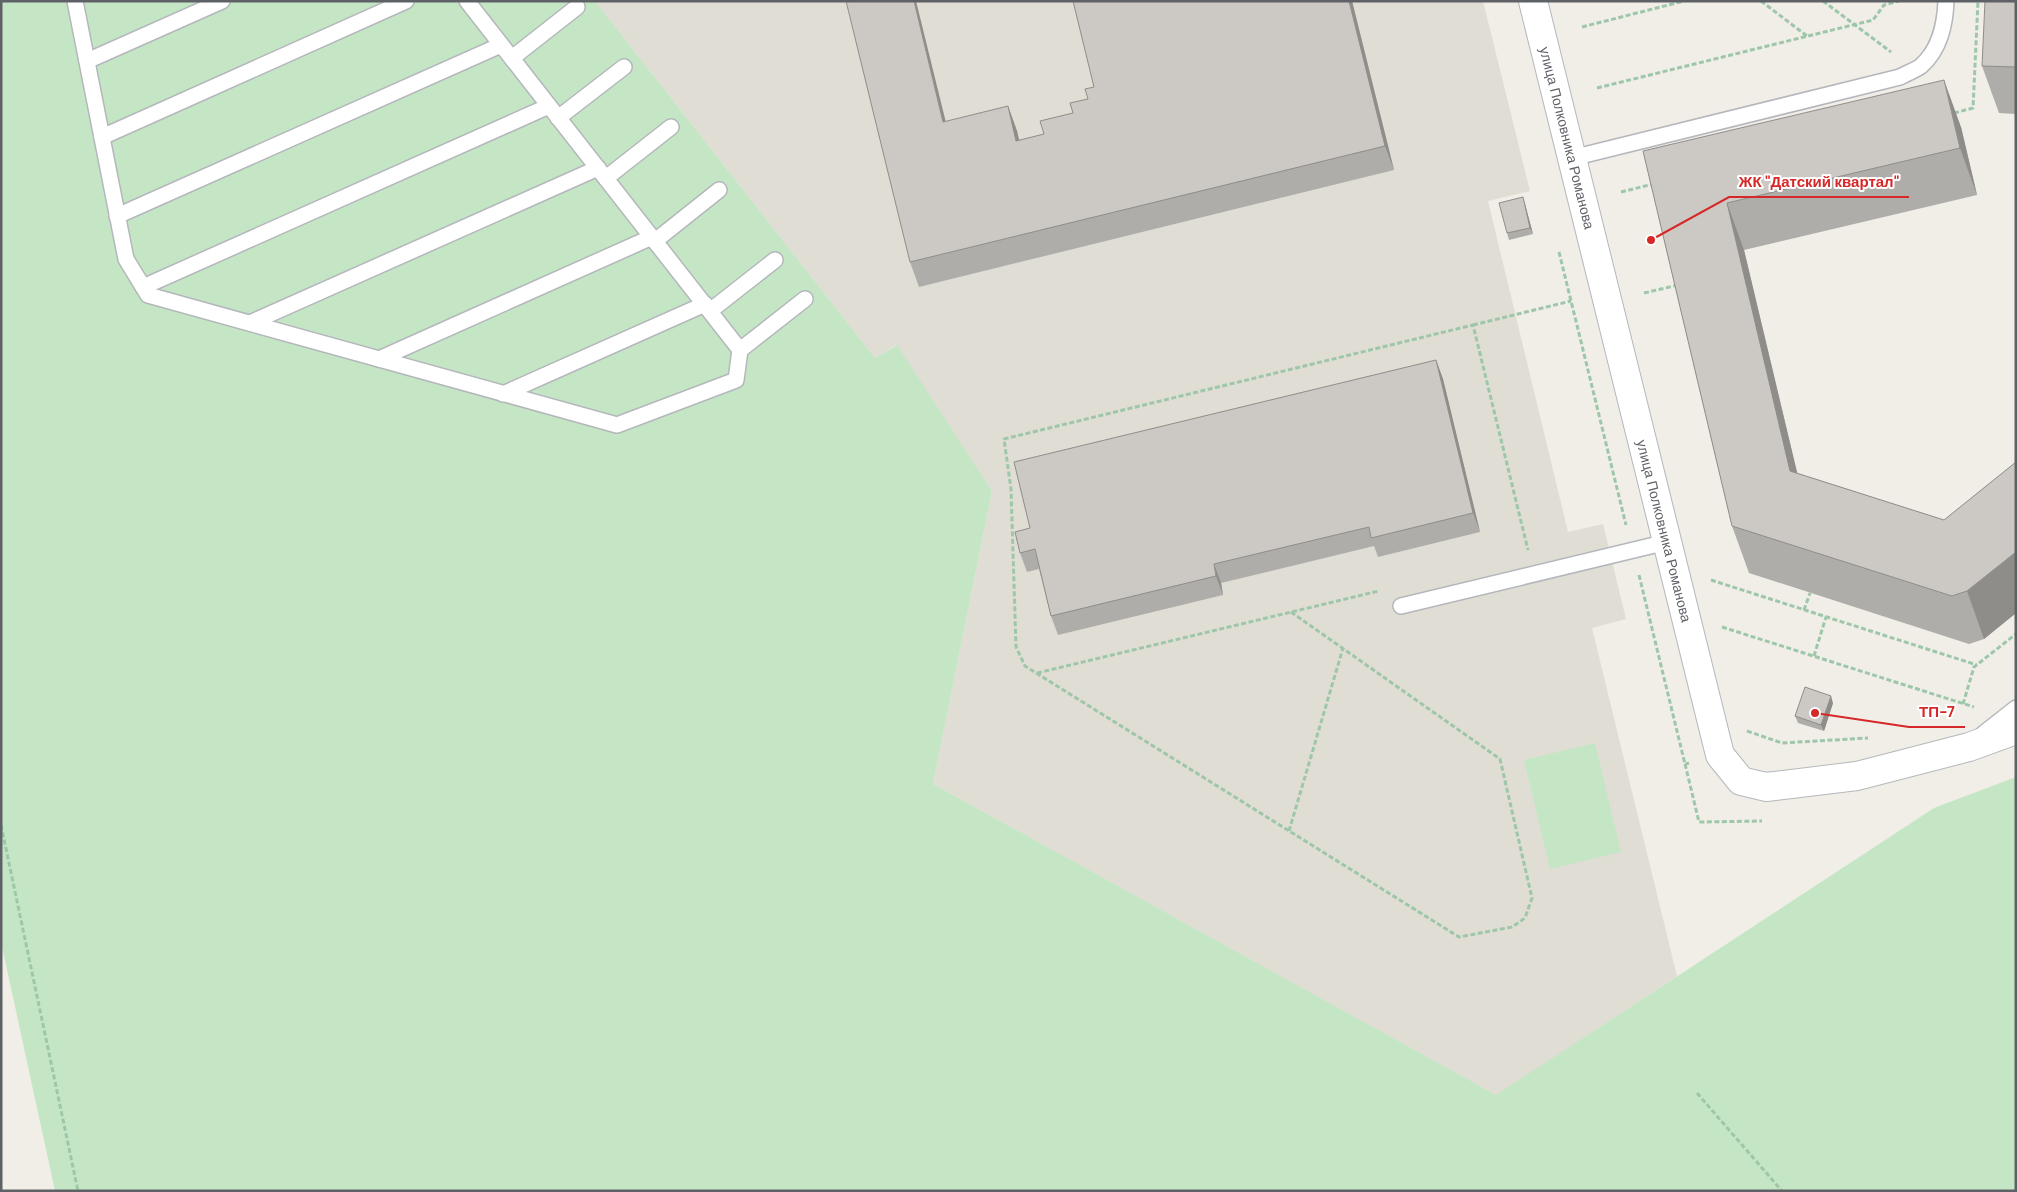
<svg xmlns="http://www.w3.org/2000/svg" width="2017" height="1192" font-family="'DM Sans',sans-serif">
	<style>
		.education { fill: #e0ddd5 }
		.green { fill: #c5e6c5 }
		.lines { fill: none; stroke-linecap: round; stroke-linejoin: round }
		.service-casing { stroke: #b4b7bb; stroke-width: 18 }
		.minor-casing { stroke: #b4b7bb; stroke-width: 30 }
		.path { stroke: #9ec7aa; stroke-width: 3; stroke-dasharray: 5 2.5; stroke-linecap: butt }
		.service { stroke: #fff; stroke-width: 15 }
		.minor { stroke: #fff; stroke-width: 28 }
		.wall { fill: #afada9 }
		.shaded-wall { fill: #8f8d89 }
		.building { fill: #ccc9c4; stroke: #8f8d89 }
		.labels { text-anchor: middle; stroke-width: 4; stroke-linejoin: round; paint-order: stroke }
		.street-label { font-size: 14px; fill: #5e6267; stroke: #fff }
		.leader { fill: none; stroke: #d62828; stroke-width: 2 }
		.callout-dot { fill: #d62828; stroke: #fff; stroke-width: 2 }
		.callout-label { font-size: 15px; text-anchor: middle; font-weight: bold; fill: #d62828; stroke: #fff; stroke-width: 4; stroke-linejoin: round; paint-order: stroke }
	</style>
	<rect width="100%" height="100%" fill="#f0eee7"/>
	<path class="education" d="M595 1H1483L1530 191 1488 201 1568 532 1603 524 1626 619 1592 628 1677 976 1497 1096 933 784 992 491 896 345 875 358Z"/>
	<g class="green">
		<path d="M1 1H595L875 358 897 345 992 491 933 784 1496 1095 1934 808 2016 777V1191H55L1 942Z"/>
		<path d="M1595 743 1621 852 1550 869 1524 760Z"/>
	</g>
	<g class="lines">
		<defs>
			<g id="service">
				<path d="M75 1 126 259 148 295 617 425 736 380 740 350 805 299"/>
				<path d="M467 1 740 350"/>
				<path d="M512 58 577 7"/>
				<path d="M87 61 222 1"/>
				<path d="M558 118 624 67"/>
				<path d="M102 137 406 1"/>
				<path d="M1572 158 1900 77C1907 73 1916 70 1921 66 1940 49 1945 25 1946 1"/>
				<path d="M606 178 671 127"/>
				<path d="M117 216 501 45"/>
				<path d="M655 241 719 190"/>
				<path d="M143 287 549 106"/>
				<path d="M710 311 775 260"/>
				<path d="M250 323 598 168"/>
				<path d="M379 359 652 237"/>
				<path d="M503 394 705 304"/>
				<path d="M1401 606 1667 542"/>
				<path d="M1983 734 2016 708"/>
			</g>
			<path id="minor" d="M1533 1 1720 755 1741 781 1766 787 1857 776 1969 747 2016 730"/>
		</defs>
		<use href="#service" class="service-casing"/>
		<use href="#minor" class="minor-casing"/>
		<g class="path">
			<path d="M1761 1 1807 36"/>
			<path d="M1823 1 1891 52"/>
			<path d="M1582 27 1684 1"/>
			<path d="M1597 88 1873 20 1884 5 1899 1"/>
			<path d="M1954 113 1973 108 1978 1"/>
			<path d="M1621 192 1653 184"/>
			<path d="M1559 252 1626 525"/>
			<path d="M1644 293 1678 285"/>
			<path d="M1473 325 1571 301"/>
			<path d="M1639 575 1685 764 1689 763"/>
			<path d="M1711 580 1977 665"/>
			<path d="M1804 610 1810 593"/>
			<path d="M1291 612 1500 759 1532 898 1525 918 1512 927 1459 937 1025 666 1016 647 1011 489 1004 439 1473 325 1528 550"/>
			<path d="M1722 627 1974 707"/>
			<path d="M1814 656 1826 617"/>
			<path d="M1037 673 1379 591"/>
			<path d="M1963 704 1974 667 2016 634"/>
			<path d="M1747 731 1782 743 1868 738"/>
			<path d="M1685 764 1699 822 1762 821"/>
			<path d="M1 825 78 1191"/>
			<path d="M1289 831 1343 648"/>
			<path d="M1697 1093 1782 1191"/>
		</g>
		<use href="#service" class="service"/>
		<use href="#minor" class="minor"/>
	</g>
	<g class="wall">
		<path d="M1352 1 1394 170 919 287 910 262 946 122 1008 106 1017 131 1019 140 1044 134 1073 113 1088 99 1094 87Z"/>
		<path d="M2016 1V114L1999 113 1982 66Z"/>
		<path d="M1961 127 1977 195 1744 250 1797 473 1944 520 2016 462V613L1984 639 1969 644 1749 573 1732 526 1643 151Z"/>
		<path d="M1525 204 1533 234 1509 240 1507 233Z"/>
		<path d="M1436 360 1443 379 1480 532 1378 557 1374 546 1221 583 1223 595 1058 635 1051 616 1039 569 1027 572 1020 553 1030 528Z"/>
		<path d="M1833 703 1824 731 1798 723 1795 716Z"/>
	</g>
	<g class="shaded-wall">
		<path d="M914 1H916L952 147 943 122Z"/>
		<path d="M1349 1H1352L1394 170 1385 146Z"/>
		<path d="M1944 80 1961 127 1977 195 1960 148Z"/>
		<path d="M1008 106 1017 131 1025 165 1016 141Z"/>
		<path d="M1523 197 1525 204 1533 234 1530 228Z"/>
		<path d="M1727 203 1744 250 1808 518 1790 471Z"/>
		<path d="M1436 360 1443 379 1480 532 1473 513Z"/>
		<path d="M2016 552V613L1984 639 1967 591Z"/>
		<path d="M1214 564 1221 583 1223 595 1216 576Z"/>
		<path d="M1831 696 1833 703 1824 731 1821 725Z"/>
	</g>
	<g class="building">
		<path d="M846 1H914L943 122 1008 106 1016 141 1044 134 1040 121 1073 113 1070 103 1088 99 1085 89 1094 87 1073 1H1349L1385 146 910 262Z"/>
		<path d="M1985 1H2016V67L1982 66Z"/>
		<path d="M1944 80 1960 148 1727 203 1790 471 1944 520 2016 462V552L1967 591 1952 596 1732 526 1643 151Z"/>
		<path d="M1523 197 1530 228 1507 233 1499 203Z"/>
		<path d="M1436 360 1473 513 1371 538 1369 527 1214 564 1216 576 1051 616 1035 549 1020 553 1015 532 1030 528 1014 462Z"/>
		<path d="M1805 687 1831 696 1821 725 1795 716Z"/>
	</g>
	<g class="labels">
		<g class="street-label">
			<text transform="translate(1567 138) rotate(76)" y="5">улица Полковника Романова</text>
			<text transform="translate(1664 531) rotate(76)" y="5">улица Полковника Романова</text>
		</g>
	</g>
	<path class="leader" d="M1651 240L1729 197H1909M1815 713L1909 727H1965"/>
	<g class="callout-dot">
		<circle cx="1651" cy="240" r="5"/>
		<circle cx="1815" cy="713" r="5"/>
	</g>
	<g class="callout-label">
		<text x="1819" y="187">ЖК "Датский квартал"</text>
		<text x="1937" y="717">ТП-7</text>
	</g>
	<rect width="2017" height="1192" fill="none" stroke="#5e6267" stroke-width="5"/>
</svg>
